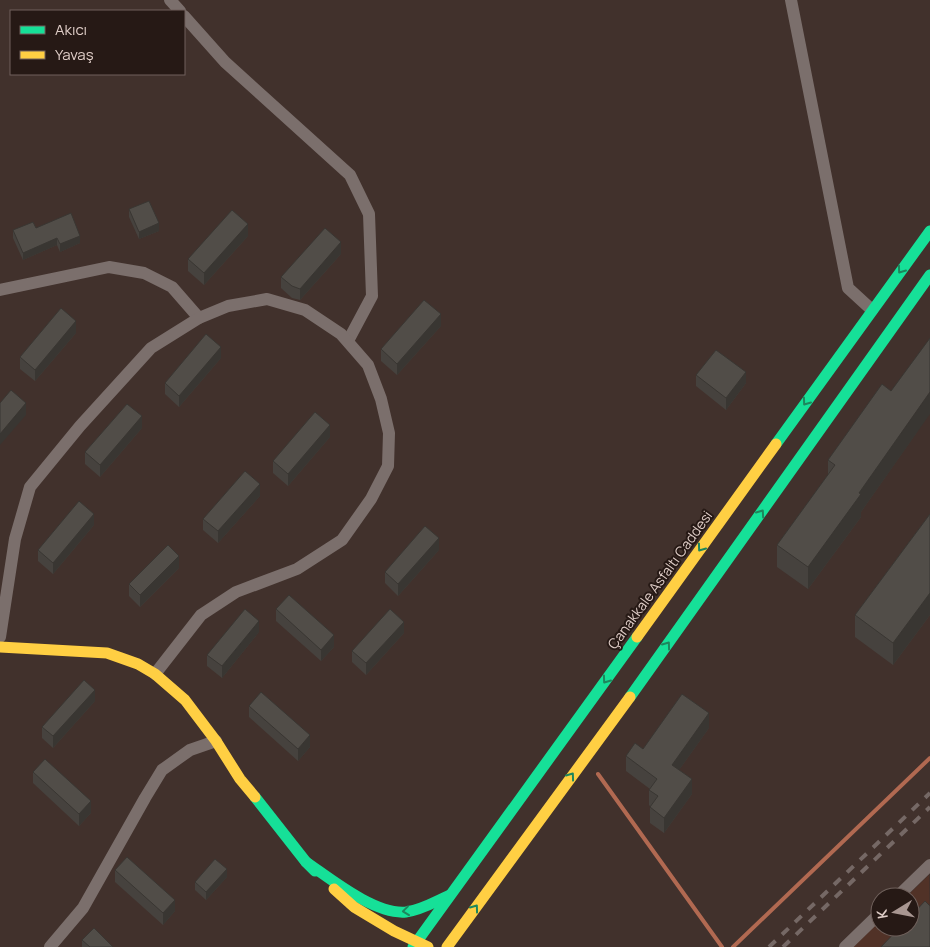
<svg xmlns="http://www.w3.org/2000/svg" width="930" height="947" font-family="Manrope,sans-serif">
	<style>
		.built { fill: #513227 }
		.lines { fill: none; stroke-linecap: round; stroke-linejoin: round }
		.stream { stroke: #b16951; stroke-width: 4 }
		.street { stroke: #7b6f6c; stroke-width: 12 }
		.fast { stroke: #16e098; stroke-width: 11 }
		.slow { stroke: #ffcf43; stroke-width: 11 }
		.rail { stroke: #756865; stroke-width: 4; stroke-dasharray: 9 9; stroke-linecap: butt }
		.wall { fill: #46423e }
		.shaded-wall { fill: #393632 }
		.building { fill: #514d48; stroke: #393632 }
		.oneway { stroke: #1d865d }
		.labels { text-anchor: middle; stroke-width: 4; stroke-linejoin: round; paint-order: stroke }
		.street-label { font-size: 14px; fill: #dfcdc7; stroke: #261915 }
	</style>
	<rect width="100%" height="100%" fill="#41312c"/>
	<path class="built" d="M929 875 930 947H853L880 921V927H910V897H906Z"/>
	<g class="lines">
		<g class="stream">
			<path d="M598 774 722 947"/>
			<path d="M733 947 930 758"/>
		</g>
		<g class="street">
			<path d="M170 0 180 11"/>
			<path d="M791 0 848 288 872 310"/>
			<path d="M184 16 225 62 350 175 369 214 372 296 348 341"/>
			<path d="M0 290 109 267 144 273 172 287 199 318"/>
			<path d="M0 637 15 539 30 487 80 426 151 348 199 318 228 306 267 299 305 310 341 334 368 365 381 399 389 433 388 466 371 499 342 540 297 569 236 592 201 615 155 674"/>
			<path d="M897 897 930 865"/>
			<path d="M50 947 83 908 145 798 162 770 190 750 216 741"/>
			<path d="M845 947 880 913"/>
		</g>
		<g class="fast">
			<path d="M776 444 930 231"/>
			<path d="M630 697 930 275"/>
			<path d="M255 797 306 862 315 871"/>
			<path d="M306 862C331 879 375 915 406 912 422 910 436 901 450 895"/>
			<path d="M413 947 637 637"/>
		</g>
		<g class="slow">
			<path d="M637 637 776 444"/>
			<path d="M0 647 107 653 138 664 155 674 185 700 216 741 240 779 255 797"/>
			<path d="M334 889 354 907 394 931 428 947"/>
			<path d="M447 947 630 697"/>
		</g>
		<g class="rail">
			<path d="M769 947 930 793"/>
			<path d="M783 947 930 807"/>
		</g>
	</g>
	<g class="wall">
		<path d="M129 209 159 231 139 239 129 217Z"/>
		<path d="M36 228 80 243 60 252 57 245 23 260 13 238V230Z"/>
		<path d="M248 236 204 285 188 271V259Z"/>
		<path d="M341 254 300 300 292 298 281 288V277Z"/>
		<path d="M441 326 397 375 381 361V349Z"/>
		<path d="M76 333 35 381 20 369V357Z"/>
		<path d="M221 358 179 407 165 394V383Z"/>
		<path d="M696 375 746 383 726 410 696 386Z"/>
		<path d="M142 428 100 477 85 464V452Z"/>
		<path d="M917 432 861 512V517L808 589 777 567V545L828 475V460Z"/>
		<path d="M330 437 288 486 273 473V461Z"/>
		<path d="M260 496 218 543 203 530V519Z"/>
		<path d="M930 514V615L893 665 855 637V615Z"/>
		<path d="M94 525 53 574 38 561V550Z"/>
		<path d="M439 550 398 596 385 583V572Z"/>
		<path d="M179 568 140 607 129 596V584Z"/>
		<path d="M276 609 334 647 321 661 276 621Z"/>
		<path d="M259 632 222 678 207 666V655Z"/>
		<path d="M404 633 366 675 352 662V651Z"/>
		<path d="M95 701 53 748 42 738V727Z"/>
		<path d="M249 706 310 747 298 761 249 717Z"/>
		<path d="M709 728 679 770 692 794 664 833 650 823V806L649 805V790L650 789 626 771V756L643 749Z"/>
		<path d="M33 772 91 813 79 826 33 783Z"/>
		<path d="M115 870 175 911 163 925 115 882Z"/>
		<path d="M227 877 206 900 195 890V882Z"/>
		<path d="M82 940 113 947H82Z"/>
	</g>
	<g class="shaded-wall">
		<path d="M159 223V231L139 239V232Z"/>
		<path d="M248 224V236L204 285V273Z"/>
		<path d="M80 236V243L60 252V244Z"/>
		<path d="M57 238V245L23 260V253Z"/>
		<path d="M341 242V254L300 300V289Z"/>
		<path d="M441 314V326L397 375V364Z"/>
		<path d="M76 321V333L35 381V370Z"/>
		<path d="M221 347V358L179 407V396Z"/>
		<path d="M746 372V383L726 410V398Z"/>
		<path d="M930 392V414L861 512V517L808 589V567L859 493Z"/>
		<path d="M26 403V415L0 445V434Z"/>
		<path d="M142 416V428L100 477V465Z"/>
		<path d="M330 425V437L288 486V474Z"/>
		<path d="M260 484V496L218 543V531Z"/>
		<path d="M94 514V525L53 574V563Z"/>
		<path d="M439 538V550L398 596V584Z"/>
		<path d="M179 556V568L140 607V595Z"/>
		<path d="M930 593V615L893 665V643Z"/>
		<path d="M259 621V632L222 678V666Z"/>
		<path d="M404 622V633L366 675V663Z"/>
		<path d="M334 635V647L321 661V650Z"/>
		<path d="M95 690V701L53 748V736Z"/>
		<path d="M709 713V728L672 780V765Z"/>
		<path d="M310 735V747L298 761V749Z"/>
		<path d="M692 779V794L664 833V818Z"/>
		<path d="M91 801V813L79 826V814Z"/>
		<path d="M227 869V877L206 900V892Z"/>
		<path d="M175 900V911L163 925V913Z"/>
	</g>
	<g class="building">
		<path d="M149 201 159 223 139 232 129 209Z"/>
		<path d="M232 210 248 224 204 273 188 259Z"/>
		<path d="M71 213 80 236 60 244 57 238 23 253 13 230 33 222 36 228Z"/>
		<path d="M325 228 341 242 300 289 292 286 281 277Z"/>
		<path d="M424 300 441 314 397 364 381 349Z"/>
		<path d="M61 308 76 321 35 370 20 357Z"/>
		<path d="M206 334 221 347 179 396 165 383Z"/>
		<path d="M930 338V392L859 493 861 494 808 567 777 545 835 465 828 460 882 384 891 391Z"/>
		<path d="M716 350 746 372 726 398 696 375Z"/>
		<path d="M11 390 26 403 0 434V403Z"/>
		<path d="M127 404 142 416 100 465 85 452Z"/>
		<path d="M315 412 330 425 288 474 273 461Z"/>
		<path d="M245 471 260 484 218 531 203 519Z"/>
		<path d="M79 501 94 514 53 563 38 550Z"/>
		<path d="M930 514V593L893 643 855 615Z"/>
		<path d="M425 526 439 538 398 584 385 572Z"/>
		<path d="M168 545 179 556 140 595 129 584Z"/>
		<path d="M289 595 334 635 321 650 276 609Z"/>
		<path d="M245 609 259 621 222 666 207 655Z"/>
		<path d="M390 609 404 622 366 663 352 651Z"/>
		<path d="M84 680 95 690 53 736 42 727Z"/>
		<path d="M261 692 310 735 298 749 249 706Z"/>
		<path d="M682 694 709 713 672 765 692 779 664 818 650 807 658 796 649 790 657 779 626 756 635 743 643 749Z"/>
		<path d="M45 759 91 801 79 814 33 772Z"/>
		<path d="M127 857 175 900 163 913 115 870Z"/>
		<path d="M215 859 227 869 206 892 195 882Z"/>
		<path d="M925 901 930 906V947H881L900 927H910V917Z"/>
		<path d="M94 928 113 947H90L82 940Z"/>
	</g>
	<defs><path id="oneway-chevron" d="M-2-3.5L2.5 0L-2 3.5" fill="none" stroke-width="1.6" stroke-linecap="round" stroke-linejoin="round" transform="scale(1.25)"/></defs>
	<g class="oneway">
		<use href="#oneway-chevron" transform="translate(901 270) rotate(126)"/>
		<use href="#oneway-chevron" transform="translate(806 402) rotate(126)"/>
		<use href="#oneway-chevron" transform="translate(761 513) rotate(-55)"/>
		<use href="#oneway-chevron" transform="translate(701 548) rotate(126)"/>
		<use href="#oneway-chevron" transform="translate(667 645) rotate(-54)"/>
		<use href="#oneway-chevron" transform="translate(606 680) rotate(126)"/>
		<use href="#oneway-chevron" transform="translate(571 776) rotate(-54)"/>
		<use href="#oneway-chevron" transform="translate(475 908) rotate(-54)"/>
		<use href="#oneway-chevron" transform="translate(406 911) rotate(173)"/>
	</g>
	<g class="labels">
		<g class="street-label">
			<text transform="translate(660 580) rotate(-54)" y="5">Çanakkale Asfaltı Caddesi</text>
		</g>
	</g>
	<rect x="10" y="10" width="175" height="65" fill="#261915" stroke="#70615c"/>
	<rect x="20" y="26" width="25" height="8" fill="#16e098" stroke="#70615c"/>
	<text x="55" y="35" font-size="15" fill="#dfcdc7">Akıcı</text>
	<rect x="20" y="51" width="25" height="8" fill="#ffcf43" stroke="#70615c"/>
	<text x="55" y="60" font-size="15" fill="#dfcdc7">Yavaş</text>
	<g transform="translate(895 912) rotate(260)"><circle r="24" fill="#261915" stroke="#70615c"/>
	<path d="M0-4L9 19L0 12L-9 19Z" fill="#a89691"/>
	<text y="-8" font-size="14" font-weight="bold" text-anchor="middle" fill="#dfcdc7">K</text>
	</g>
</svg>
